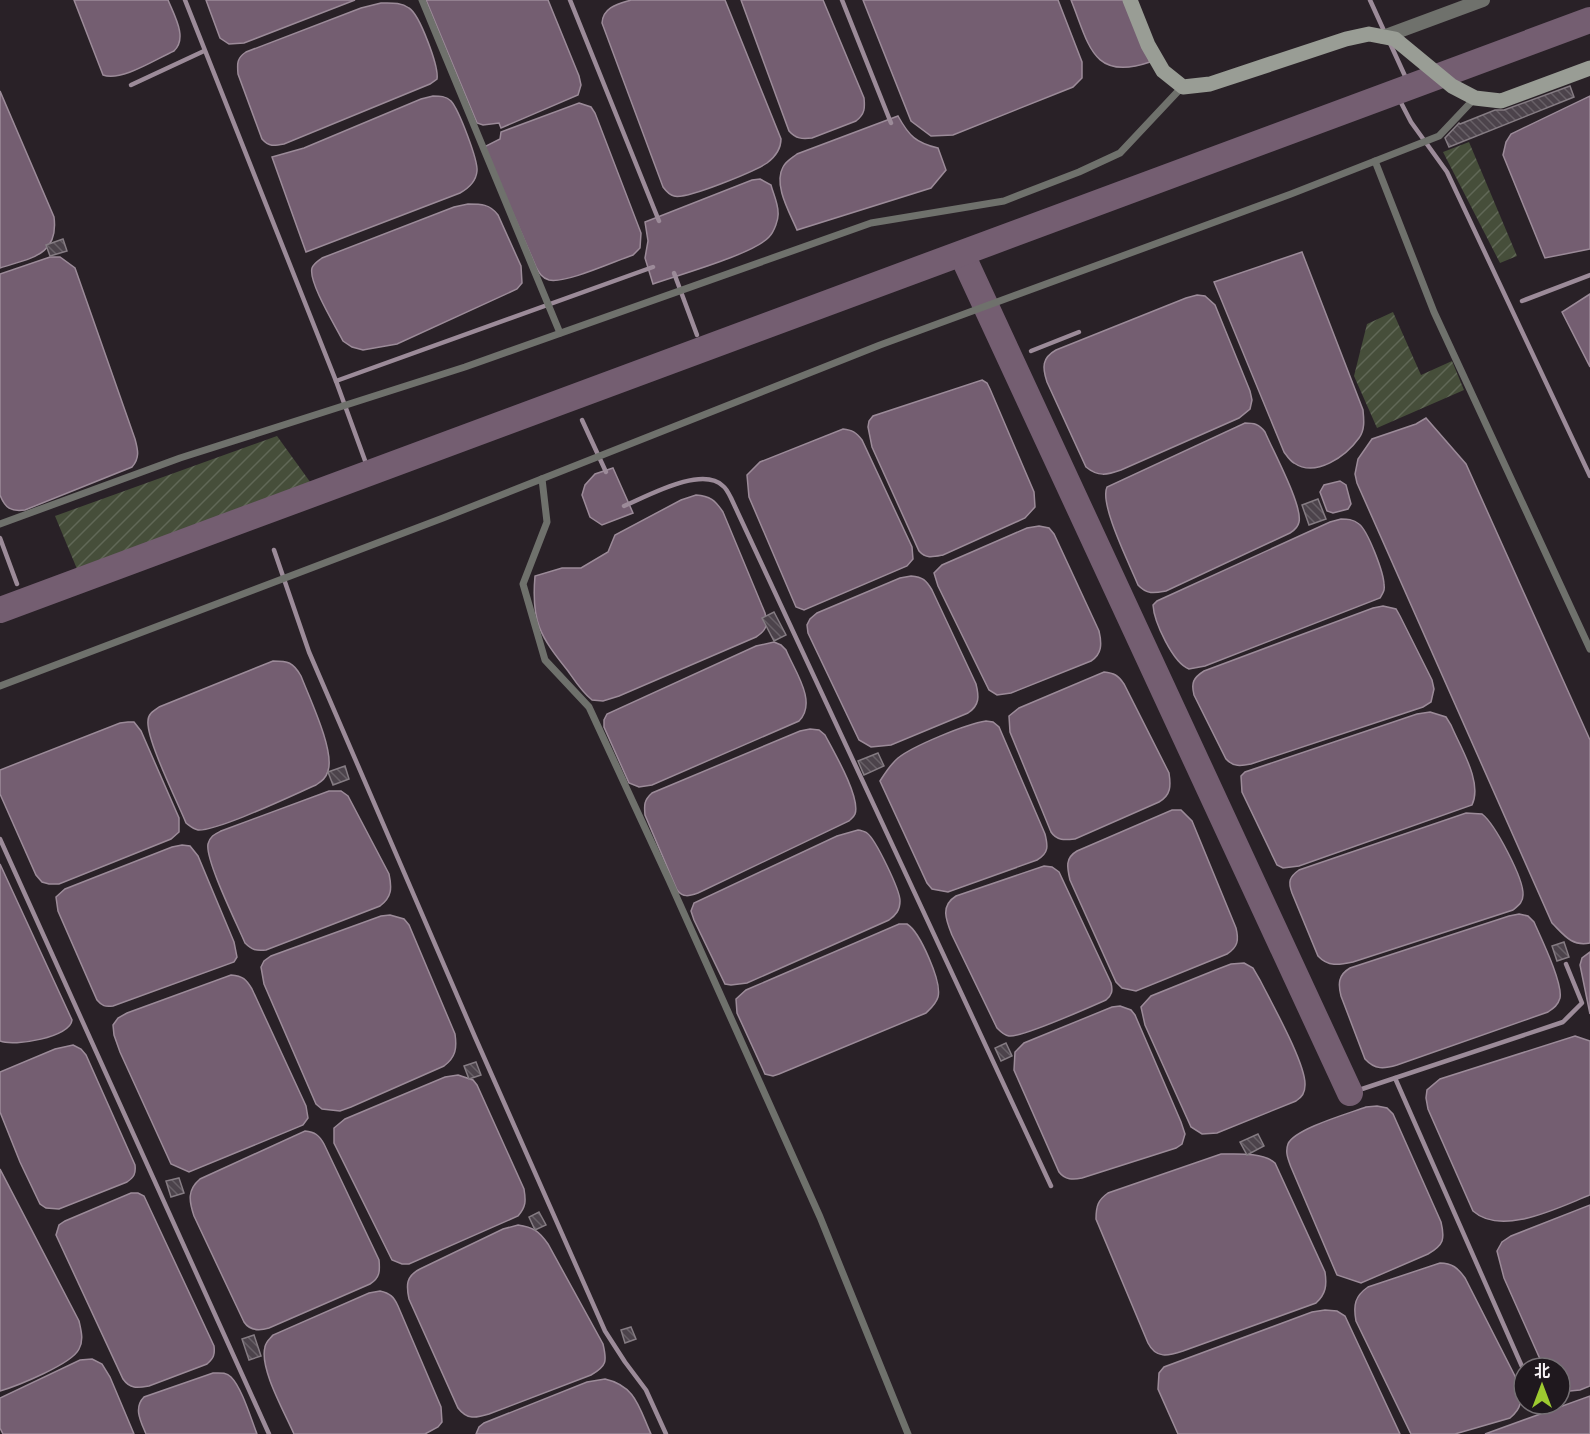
<svg xmlns="http://www.w3.org/2000/svg" width="1590" height="1434" font-family="Jost,'Noto Sans SC',sans-serif">
	<style>
		.garden { fill: url(#garden-furrows) }
		.water { fill: #745e71; stroke: #9c8b99; stroke-width: 1.5 }
		.lines { fill: none; stroke-linecap: round; stroke-linejoin: round }
		.stream { stroke: #9c8b99; stroke-width: 4.5 }
		.river { stroke: #745e71; stroke-width: 26 }
		.building { fill: url(#building-back-hatch); stroke: #857c83; stroke-width: 1.5 }
		.lane { stroke: #6f716c; stroke-width: 7 }
		.street { stroke: #6f716c; stroke-width: 14 }
		.secondary { stroke: #999d95; stroke-width: 15 }
	</style>
	<defs>
		<pattern id="garden-furrows" width="10" height="10" patternUnits="userSpaceOnUse" patternTransform="scale(1.5)"><rect width="10" height="10" fill="#464e3a"/><path d="M-1 1l2-2M0 10L10 0M9 11l2-2" fill="none" stroke="#616857"/></pattern>
		<pattern id="building-back-hatch" width="6" height="6" patternUnits="userSpaceOnUse" patternTransform="scale(1.5)"><rect width="6" height="6" fill="#4c434b"/><path d="M-1 5l2 2M0 0l6 6M5-1l2 2" fill="none" stroke="#675f66"/></pattern>
	</defs>
	<rect width="100%" height="100%" fill="#292127"/>
	<g class="garden">
		<path d="M1469 142 1517 256 1500 263 1443 152Z"/>
		<path d="M1393 312 1421 375 1452 361 1464 390 1377 428 1354 376 1367 324Z"/>
		<path d="M277 436 313 486 77 569 55 516Z"/>
	</g>
	<g class="water">
		<path d="M74 0H168C174 15 188 38 174 51 156 59 121 82 103 75Z"/>
		<path d="M206 0H355L244 43 229 44 220 38Z"/>
		<path d="M426 0H548L579 76 581 85 578 95 501 128 499 123 483 125 477 123Z"/>
		<path d="M631 0H725L781 139C781 149 775 157 767 163 755 171 686 200 674 196 669 195 666 191 663 187L602 23C603 7 618 4 631 0Z"/>
		<path d="M741 0H823L864 98C865 108 865 114 856 121L812 138C802 139 796 139 789 131Z"/>
		<path d="M863 0H1058L1082 62V78L1073 87 953 135 931 136 911 121Z"/>
		<path d="M1071 0H1124L1150 62C1092 82 1089 44 1071 0Z"/>
		<path d="M381 3C391 3 401 2 409 8 420 15 439 67 437 79L430 84 284 144C274 146 269 147 262 139L238 74C237 63 237 58 246 52L361 8Z"/>
		<path d="M0 91 54 217C59 256 30 258 0 268Z"/>
		<path d="M433 96C440 96 446 96 451 101 459 110 478 160 477 171 476 182 469 188 460 193L306 252 272 157 304 148 421 99Z"/>
		<path d="M1590 96V249L1545 258 1503 155 1506 142 1511 134Z"/>
		<path d="M579 103 591 107 595 113 641 233 640 248 633 255C615 261 565 284 549 280 542 278 539 273 536 267L484 147 500 139 501 132Z"/>
		<path d="M898 116C909 136 916 143 938 148L946 170 931 188 797 230C790 213 773 185 783 167 786 161 792 158 797 154Z"/>
		<path d="M760 179 771 185C773 193 778 203 778 212 779 219 774 232 769 237 754 254 678 275 653 284L645 258 648 241 645 222 752 180Z"/>
		<path d="M468 204C481 204 490 204 498 215L521 266 522 283 517 289 397 344 363 350 352 347 343 341C336 327 308 282 312 268 314 263 318 261 322 258L454 207Z"/>
		<path d="M1302 252 1363 410C1364 420 1365 430 1359 438 1346 456 1316 478 1294 463 1290 461 1287 456 1284 452L1214 282Z"/>
		<path d="M50 257H60L75 268 135 439C138 450 140 458 132 467L25 510C11 512 5 508 0 495V274Z"/>
		<path d="M1590 294V367L1562 312Z"/>
		<path d="M1197 295 1205 296 1215 305 1250 391 1252 400 1250 409 1239 418 1121 470C1107 475 1098 477 1086 467L1047 382C1042 367 1042 358 1056 350L1186 298Z"/>
		<path d="M982 380 987 383 990 389 1034 492 1035 507 1025 518 943 555C933 557 926 559 919 551L872 447 868 427 869 421 873 416Z"/>
		<path d="M1426 418 1466 464 1590 740V943C1572 947 1564 935 1552 923L1357 483 1355 474 1358 459 1372 439 1416 424Z"/>
		<path d="M1245 423C1254 423 1259 424 1265 432 1272 449 1303 506 1299 522 1298 527 1295 530 1290 533L1166 591C1155 593 1147 595 1138 585 1130 565 1099 504 1107 487Z"/>
		<path d="M843 429C852 430 856 432 862 440L912 547 913 559 907 566 804 610 796 607 749 497 747 475 760 462Z"/>
		<path d="M613 468 633 513 602 525 590 517 582 495 585 485 595 474Z"/>
		<path d="M1340 481 1346 485 1351 504 1348 509 1333 513 1327 511 1320 492 1324 485Z"/>
		<path d="M696 495C710 496 715 500 723 512L765 613C768 625 767 630 756 637L619 696 603 701 592 700C582 692 575 681 568 671 540 636 531 622 535 576L562 568H581L608 552 615 535 681 500Z"/>
		<path d="M1341 519C1347 519 1353 519 1359 524 1368 531 1384 573 1384 585 1385 590 1383 593 1380 598L1205 666 1189 669C1173 663 1154 622 1153 605L1157 601 1330 522Z"/>
		<path d="M1039 526 1049 528 1054 534 1099 631C1102 644 1102 654 1091 661L1011 693 997 695 989 690 938 586 934 573 942 565 1027 528Z"/>
		<path d="M911 576C923 577 926 580 932 590L976 684C979 696 980 705 968 713L891 745 871 747 859 740 808 633 807 625 810 619 817 613 900 578Z"/>
		<path d="M1383 606 1396 609 1400 616 1432 680 1434 689 1431 702 1423 707 1251 764C1241 766 1233 767 1226 759L1194 695C1191 683 1193 678 1204 671L1373 608Z"/>
		<path d="M774 642 781 645 786 650C794 670 818 702 799 721L652 785 639 787 629 783 604 727V720L607 714 756 646Z"/>
		<path d="M273 661C288 661 293 662 301 676 309 697 335 751 328 771 326 778 322 781 316 785 293 795 218 831 198 830 193 829 190 826 186 823 178 803 146 739 148 721 148 714 153 711 159 707Z"/>
		<path d="M1104 672C1114 673 1118 675 1124 684L1169 773C1171 786 1171 795 1159 802L1075 839C1065 840 1057 841 1051 832L1010 732 1009 716 1019 708Z"/>
		<path d="M1430 712 1446 717 1451 725C1460 747 1483 782 1472 805L1299 866 1283 868 1277 865 1242 792 1241 776 1245 772 1417 714Z"/>
		<path d="M986 721 993 722 999 727 1045 834C1048 846 1049 853 1037 860L948 892 932 889 927 883 880 781C885 773 891 764 898 758 913 746 966 724 986 721Z"/>
		<path d="M128 722H134L141 731 179 818V832L171 839 59 884H49L42 882 36 875 0 794V770L120 723Z"/>
		<path d="M810 729 819 730 825 735C833 750 861 798 855 814 854 817 851 819 849 821L698 893C689 896 683 898 677 890L645 815C644 805 644 800 652 793L800 731Z"/>
		<path d="M329 791H341L348 796 389 874C392 888 392 897 380 906L266 950C256 951 252 950 245 943 237 924 205 860 208 844 210 836 215 834 221 831Z"/>
		<path d="M1172 810H1181L1192 821 1236 928C1239 940 1238 947 1227 954L1136 991 1122 988 1116 982 1070 880C1067 867 1065 858 1077 851Z"/>
		<path d="M1466 813 1482 814C1495 824 1524 879 1523 895 1523 902 1519 905 1513 910L1353 962C1339 965 1328 967 1318 956L1292 893C1288 882 1289 877 1299 870Z"/>
		<path d="M858 830C860 830 866 832 867 833 876 840 900 890 900 901 900 910 896 915 889 920L747 983 731 985 725 984 694 920 691 911 694 903 837 836Z"/>
		<path d="M182 845 190 846 198 856 234 942 237 957 234 962 113 1006C105 1007 102 1006 97 1000L58 911 56 897 65 889 172 847Z"/>
		<path d="M0 864 72 1020C71 1037 14 1047 0 1041Z"/>
		<path d="M1044 866 1052 867 1059 872 1111 983C1113 991 1112 995 1106 1000 1090 1007 1021 1038 1009 1036 1003 1035 1000 1031 997 1028L952 935C946 920 940 906 956 896Z"/>
		<path d="M1519 914 1528 916 1534 922C1541 938 1563 983 1560 998 1558 1005 1554 1008 1548 1012L1397 1065C1384 1069 1375 1070 1365 1059L1341 996C1338 984 1338 975 1350 968L1509 916Z"/>
		<path d="M390 915 404 919 409 925 455 1034C457 1048 456 1057 444 1066L351 1107 340 1111 322 1109 316 1104 264 984 261 967 264 961 271 956 381 916Z"/>
		<path d="M899 924H907C920 932 942 982 938 997 936 1004 931 1008 926 1013L779 1074 773 1076 765 1074 737 1013 736 999 746 990Z"/>
		<path d="M1590 952V1014L1580 965 1582 958Z"/>
		<path d="M1244 963 1253 968 1260 980C1271 1002 1306 1064 1305 1085 1305 1093 1302 1097 1296 1101L1217 1133 1202 1134 1191 1127 1145 1025 1141 1007 1151 996 1218 969 1231 964Z"/>
		<path d="M231 975C243 976 246 979 252 989L306 1106 308 1118 303 1125 189 1172 171 1164 120 1052 114 1035 113 1025 118 1018 127 1013Z"/>
		<path d="M1120 1006 1131 1010 1135 1015 1181 1122 1185 1134 1182 1144 1176 1148 1082 1178C1073 1180 1065 1180 1059 1172L1014 1070 1015 1052 1024 1043 1112 1007Z"/>
		<path d="M1575 1036 1590 1041V1195C1559 1207 1502 1237 1473 1211L1428 1109 1426 1098 1427 1090 1440 1079Z"/>
		<path d="M73 1045 81 1049 86 1055 135 1165C136 1174 134 1177 127 1182L59 1209 46 1208 40 1204 20 1162 0 1112V1072L55 1049Z"/>
		<path d="M458 1075 473 1080 477 1085 524 1189C526 1201 526 1207 518 1216L409 1264H402L392 1260 334 1143V1128L345 1119 445 1077Z"/>
		<path d="M1377 1106 1387 1108 1393 1114 1441 1222C1445 1239 1444 1245 1428 1254L1361 1283 1337 1275 1291 1167C1288 1159 1285 1152 1288 1144 1294 1129 1350 1113 1366 1107Z"/>
		<path d="M305 1131C315 1132 319 1135 324 1144L379 1260C380 1271 380 1278 370 1284L269 1328C259 1331 250 1331 244 1322L194 1216C189 1201 187 1190 200 1179Z"/>
		<path d="M1221 1154C1236 1154 1263 1152 1275 1163L1325 1272C1327 1285 1326 1294 1316 1303L1183 1351C1168 1356 1156 1359 1148 1343L1096 1219C1096 1206 1098 1200 1108 1193Z"/>
		<path d="M0 1169 79 1321C81 1330 84 1340 79 1349 72 1364 17 1386 0 1391Z"/>
		<path d="M131 1193H138L144 1196 214 1346C215 1354 214 1358 207 1364L149 1386C137 1388 130 1389 123 1379L56 1235 59 1225 65 1221Z"/>
		<path d="M1590 1205V1386L1580 1390 1560 1392V1368H1544L1504 1278 1497 1251 1502 1242 1511 1236Z"/>
		<path d="M518 1225C533 1227 539 1231 548 1244L603 1344C607 1361 607 1366 591 1375L489 1414C476 1418 467 1420 458 1408L409 1299C406 1285 406 1276 420 1269L503 1229Z"/>
		<path d="M1440 1263C1452 1263 1458 1268 1465 1278L1520 1386C1522 1400 1522 1408 1510 1418L1455 1434H1411L1356 1321C1353 1305 1355 1296 1368 1287Z"/>
		<path d="M380 1291C390 1293 394 1297 398 1306L441 1407 442 1422 438 1427 425 1434H294C285 1413 259 1368 265 1347 266 1341 270 1339 273 1335L369 1293Z"/>
		<path d="M1325 1310 1337 1311 1345 1316 1400 1434H1178L1158 1389 1159 1373 1164 1367 1312 1312Z"/>
		<path d="M92 1359 102 1364 110 1377 134 1434H3L0 1428V1398L80 1360Z"/>
		<path d="M213 1373C220 1373 226 1372 231 1377 242 1388 251 1419 257 1434H146C141 1422 133 1408 144 1397Z"/>
		<path d="M605 1379C636 1386 639 1408 651 1434H476L479 1427 484 1423 587 1382Z"/>
		<path d="M1590 1396V1434H1485Z"/>
	</g>
	<g class="lines">
		<g class="stream">
			<path d="M185 0 336 381 367 466"/>
			<path d="M570 0 659 221"/>
			<path d="M842 0 891 123"/>
			<path d="M1370 0 1385 33"/>
			<path d="M1389 41 1405 76"/>
			<path d="M131 85 204 51"/>
			<path d="M1396 93 1411 122 1447 172 1590 476"/>
			<path d="M674 273 697 335"/>
			<path d="M1522 301 1590 275"/>
			<path d="M1031 351 1079 332"/>
			<path d="M336 381 653 267"/>
			<path d="M582 420 606 472"/>
			<path d="M624 506C646 497 702 465 723 486 726 488 729 494 731 498L1051 1186"/>
			<path d="M0 538 17 584"/>
			<path d="M274 550 309 652 475 1037 605 1331 625 1362 646 1390 666 1434"/>
			<path d="M0 839 269 1434"/>
			<path d="M1395 1078 1524 1371"/>
			<path d="M1350 1093 1563 1022 1582 1003 1566 964"/>
			<path d="M1539 1404 1541 1410"/>
		</g>
		<g class="river">
			<path d="M965 261 1350 1093"/>
			<path d="M0 610 1590 20"/>
		</g>
	</g>
	<g class="building">
		<path d="M1570 86 1574 97 1449 147 1445 138 1459 123 1460 124 1495 110H1504Z"/>
		<path d="M63 239 67 251 50 256 46 245Z"/>
		<path d="M1318 499 1326 519 1309 525 1302 505Z"/>
		<path d="M774 612 786 635 774 641 762 618Z"/>
		<path d="M878 753 884 766 864 775 858 761Z"/>
		<path d="M345 766 349 779 333 785 328 772Z"/>
		<path d="M1564 942 1569 957 1557 961 1552 946Z"/>
		<path d="M1006 1043 1012 1056 1001 1061 995 1048Z"/>
		<path d="M476 1062 481 1075 469 1079 464 1066Z"/>
		<path d="M1258 1134 1264 1146 1247 1155 1240 1142Z"/>
		<path d="M179 1178 184 1193 171 1197 166 1181Z"/>
		<path d="M539 1212 546 1225 535 1230 529 1217Z"/>
		<path d="M631 1327 636 1339 625 1343 621 1330Z"/>
		<path d="M254 1335 261 1356 249 1360 242 1339Z"/>
	</g>
	<g class="lines">
		<g class="lane">
			<path d="M422 0 560 333"/>
			<path d="M1375 161 1434 312 1590 649"/>
			<path d="M542 479 547 522 523 584 545 660 589 707 669 880 820 1217 908 1434"/>
			<path d="M0 524 180 458 465 367 871 223 1004 201 1079 172 1120 153 1182 87"/>
			<path d="M0 686 443 518 880 345 1291 194 1439 136 1475 98"/>
		</g>
		<path class="street" d="M1383 37 1483 0"/>
		<path class="secondary" d="M1130 0 1148 45 1163 71 1183 87 1210 84 1346 39 1369 34 1395 39 1452 86 1475 98 1501 101 1590 68"/>
	</g>
	<g transform="translate(1542 1386)"><circle r="28" fill="#1f181e" stroke="#767075" stroke-width="1.5"/>
	<path d="M0-4.5L10 22L0 15L-10 22Z" fill="#9dca30"/>
	<text y="-9" font-size="16" font-weight="bold" text-anchor="middle" fill="#f8f3f7">北</text>
	</g>
</svg>
